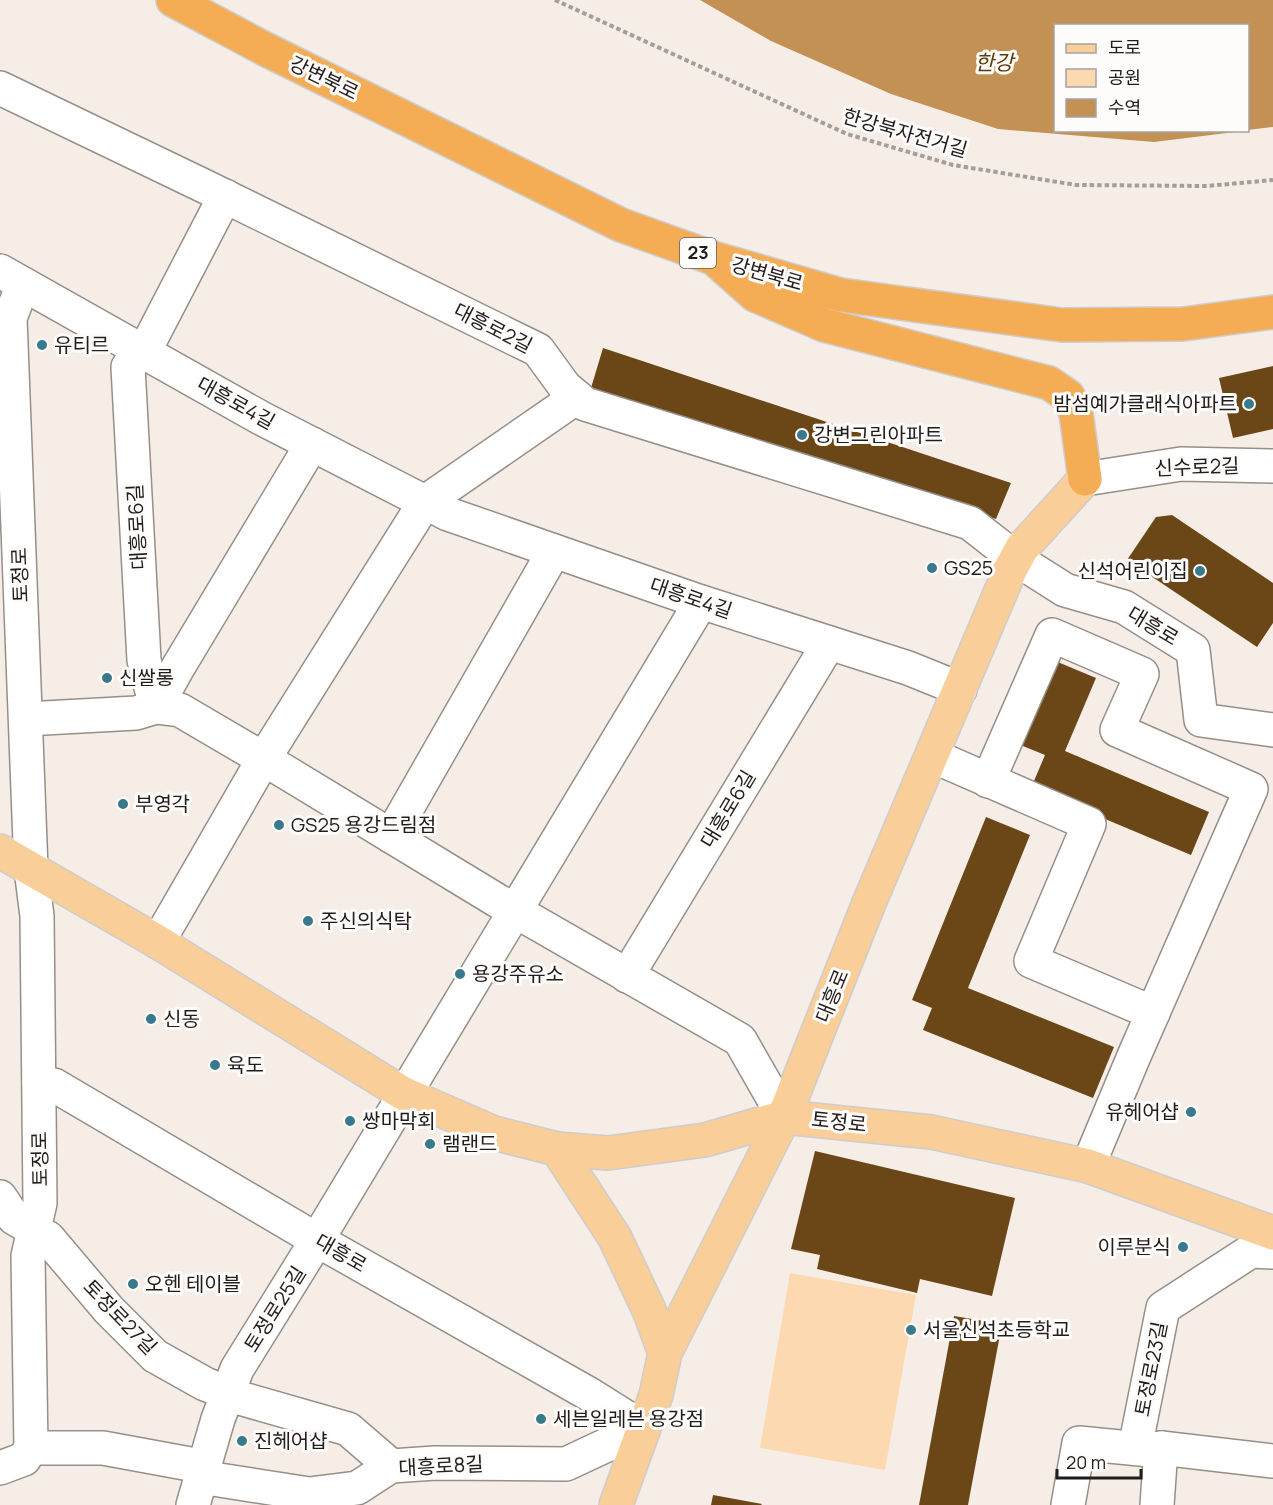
<svg xmlns="http://www.w3.org/2000/svg" width="1273" height="1505" font-family="Manrope,'Noto Sans KR',sans-serif">
	<style>
		.green { fill: #fdd9b2 }
		.water { fill: #c49155 }
		.building { fill: #6b4718 }
		.lines { fill: none; stroke-linecap: round; stroke-linejoin: round }
		.minor-casing { stroke: #968f87; stroke-width: 36 }
		.major-casing { stroke: #cecdcd; stroke-width: 36 }
		.highway-casing { stroke: #cecdcd; stroke-width: 36 }
		.path { stroke: #a49e98; stroke-width: 4; stroke-dasharray: 4.5 3; stroke-linecap: butt }
		.minor { stroke: #fff; stroke-width: 33 }
		.major { stroke: #f9ce99; stroke-width: 33 }
		.highway { stroke: #f5ad55; stroke-width: 33 }
		.poi-dot { fill: #38798c; stroke: #fefcfb; stroke-width: 2 }
		.labels { text-anchor: middle; stroke-width: 6; stroke-linejoin: round; paint-order: stroke }
		.shield { fill: #fefcfb; stroke: #63605e; stroke-width: 1.5 }
		.shield-label { font-size: 18px; font-weight: bold; fill: #201d1b }
		.street-label { font-size: 20px; fill: #201d1b; stroke: #fefcfb }
		.poi-label { font-size: 20px; fill: #201d1b; stroke: #fefcfb; text-anchor: start }
		.water-label { font-size: 21px; font-style: italic; fill: #5d3a08; stroke: #fefcfb }
	</style>
	<rect width="100%" height="100%" fill="#f6eee6"/>
	<path class="green" d="M790 1273 916 1295 885 1470 760 1448Z"/>
	<path class="water" d="M700 0H1273V127L1248 130V26H1056V130L1243 131 1154 142 998 129 891 94 771 41Z"/>
	<g class="building">
		<path d="M603 348 1011 483 996 519 591 388Z"/>
		<path d="M1273 366V429L1233 438 1219 378Z"/>
		<path d="M1172 515 1273 583V623L1257 647 1127 560 1156 517Z"/>
		<path d="M1053 660 1096 678 1065 751 1209 812 1191 855 1031 788 1045 755 1018 744Z"/>
		<path d="M986 817 1030 835 968 988 1114 1047 1093 1098 923 1030 932 1008 912 1000Z"/>
		<path d="M815 1151 1015 1198 992 1296 920 1279 917 1293 817 1269 820 1255 791 1249Z"/>
		<path d="M954 1316 1002 1324 968 1505H919Z"/>
		<path d="M713 1495 762 1504 761 1505H711Z"/>
	</g>
	<g class="lines">
		<defs>
			<g id="minor">
				<path d="M0 88 206 187 538 350 565 387 585 404 970 523 1016 559 1065 590 1124 607 1193 650 1201 720 1273 730"/>
				<path d="M0 271 261 418 448 514 701 602 908 668 960 689"/>
				<path d="M23 284 10 318 31 869 37 916 40 1203 28 1256 31 1448"/>
				<path d="M141 351 128 367 144 660 156 707"/>
				<path d="M144 352 225 196"/>
				<path d="M1085 479 1181 464 1273 466"/>
				<path d="M156 707 177 669 312 444"/>
				<path d="M26 719 136 713 156 707 180 710 284 771 498 901 740 1040 784 1117"/>
				<path d="M933 756 1089 824 1031 961 1153 1013"/>
				<path d="M988 781 1052 635 1142 674 1117 730 1251 789 1134 1056 1088 1166"/>
				<path d="M391 836 554 551"/>
				<path d="M158 942 263 760 425 502 577 397"/>
				<path d="M627 976 829 643"/>
				<path d="M39 1083 54 1085 317 1240 589 1394 643 1428"/>
				<path d="M0 1197 14 1218 48 1238 109 1310 155 1356 205 1384 243 1399 348 1429 391 1466"/>
				<path d="M31 1448H103L190 1464 213 1479 309 1494 357 1488 391 1466 435 1463 566 1464 643 1428"/>
				<path d="M1135 1448 1163 1308 1251 1251 1273 1252"/>
				<path d="M0 1468 24 1459 31 1448"/>
				<path d="M193 1505 218 1419 237 1369 317 1240 701 602"/>
				<path d="M1068 1505 1079 1443 1150 1450 1161 1448 1273 1461"/>
				<path d="M1157 1505 1161 1448"/>
			</g>
			<g id="major">
				<path d="M0 851 158 942 404 1094 494 1133 557 1149 608 1153 705 1140 784 1117 931 1132 1088 1166 1273 1233"/>
				<path d="M557 1149 615 1238 649 1310 665 1353"/>
				<path d="M616 1505 656 1395 665 1353 784 1117 869 903 1010 570 1022 548 1085 479"/>
			</g>
			<g id="highway">
				<path d="M173 0 265 49 621 225 713 258 841 295 1062 325 1183 324 1273 312"/>
				<path d="M719 263 755 295 824 325 1049 383 1068 396 1076 413 1085 479"/>
			</g>
		</defs>
		<use href="#minor" class="minor-casing"/>
		<use href="#major" class="major-casing"/>
		<use href="#highway" class="highway-casing"/>
		<path class="path" d="M555 0 847 134 953 165 1076 185 1207 186 1273 180"/>
		<use href="#minor" class="minor"/>
		<use href="#major" class="major"/>
		<use href="#highway" class="highway"/>
	</g>
	<g class="poi-dot">
		<circle cx="42" cy="345" r="6"/>
		<circle cx="1249" cy="404" r="6"/>
		<circle cx="802" cy="435" r="6"/>
		<circle cx="932" cy="568" r="6"/>
		<circle cx="1200" cy="571" r="6"/>
		<circle cx="107" cy="678" r="6"/>
		<circle cx="123" cy="804" r="6"/>
		<circle cx="279" cy="825" r="6"/>
		<circle cx="308" cy="921" r="6"/>
		<circle cx="460" cy="974" r="6"/>
		<circle cx="151" cy="1019" r="6"/>
		<circle cx="215" cy="1065" r="6"/>
		<circle cx="1191" cy="1112" r="6"/>
		<circle cx="350" cy="1121" r="6"/>
		<circle cx="430" cy="1144" r="6"/>
		<circle cx="1183" cy="1247" r="6"/>
		<circle cx="133" cy="1284" r="6"/>
		<circle cx="911" cy="1330" r="6"/>
		<circle cx="541" cy="1419" r="6"/>
		<circle cx="242" cy="1441" r="6"/>
	</g>
	<g class="labels">
		<rect class="shield" x="680" y="238" width="36" height="30" rx="4.5"/>
		<g class="shield-label">
			<text x="698" y="259">23</text>
		</g>
		<g class="street-label">
			<text transform="translate(324 78) rotate(26)" y="7">강변북로</text>
			<text transform="translate(905 133) rotate(16)" y="7">한강북자전거길</text>
			<text transform="translate(767 274) rotate(16)" y="7">강변북로</text>
			<text transform="translate(493 328) rotate(27)" y="7">대흥로2길</text>
			<text transform="translate(236 403) rotate(29)" y="7">대흥로4길</text>
			<text transform="translate(1197 467) rotate(-2)" y="7">신수로2길</text>
			<text transform="translate(137 527) rotate(-93)" y="7">대흥로6길</text>
			<text transform="translate(20 575) rotate(-92)" y="7">토정로</text>
			<text transform="translate(691 598) rotate(19)" y="7">대흥로4길</text>
			<text transform="translate(1153 626) rotate(31)" y="7">대흥로</text>
			<text transform="translate(728 809) rotate(-59)" y="7">대흥로6길</text>
			<text transform="translate(832 996) rotate(-68)" y="7">대흥로</text>
			<text transform="translate(839 1122) rotate(6)" y="7">토정로</text>
			<text transform="translate(40 1159) rotate(-91)" y="7">토정로</text>
			<text transform="translate(341 1253) rotate(30)" y="7">대흥로</text>
			<text transform="translate(275 1309) rotate(-58)" y="7">토정로25길</text>
			<text transform="translate(120 1317) rotate(46)" y="7">토정로27길</text>
			<text transform="translate(1151 1369) rotate(-79)" y="7">토정로23길</text>
			<text transform="translate(441 1466) rotate(-3)" y="7">대흥로8길</text>
		</g>
		<g class="poi-label">
			<text x="54" y="352">유티르</text>
			<text x="1237" y="411" text-anchor="end">밤섬예가클래식아파트</text>
			<text x="814" y="442">강변그린아파트</text>
			<text x="944" y="575">GS25</text>
			<text x="1188" y="578" text-anchor="end">신석어린이집</text>
			<text x="119" y="685">신쌀롱</text>
			<text x="135" y="811">부영각</text>
			<text x="291" y="832">GS25 용강드림점</text>
			<text x="320" y="928">주신의식탁</text>
			<text x="472" y="981">용강주유소</text>
			<text x="163" y="1026">신동</text>
			<text x="227" y="1072">육도</text>
			<text x="1179" y="1119" text-anchor="end">유헤어샵</text>
			<text x="362" y="1128">쌍마막회</text>
			<text x="442" y="1151">램랜드</text>
			<text x="1171" y="1254" text-anchor="end">이루분식</text>
			<text x="145" y="1291">오헨 테이블</text>
			<text x="923" y="1337">서울신석초등학교</text>
			<text x="553" y="1426">세븐일레븐 용강점</text>
			<text x="254" y="1448">진헤어샵</text>
		</g>
		<g class="water-label">
			<text x="994" y="70">한강</text>
		</g>
	</g>
	<rect x="1054" y="24" width="195" height="108" fill="#fefcfb" stroke="#a5a3a1" stroke-width="1.5"/>
	<rect x="1066" y="44" width="30" height="9" fill="#f9ce99" stroke="#a5a3a1" stroke-width="1.5"/>
	<text x="1108" y="54" font-size="18" fill="#201d1b">도로</text>
	<rect x="1066" y="69" width="30" height="18" fill="#fdd9b2" stroke="#a5a3a1" stroke-width="1.5"/>
	<text x="1108" y="84" font-size="18" fill="#201d1b">공원</text>
	<rect x="1066" y="99" width="30" height="18" fill="#c49155" stroke="#a5a3a1" stroke-width="1.5"/>
	<text x="1108" y="114" font-size="18" fill="#201d1b">수역</text>
	<path d="M1057 1469v9h84v-9" fill="none" stroke="#201d1b" stroke-width="3"/>
	<text x="1066" y="1469" font-size="18" fill="#201d1b" stroke="#fefcfb" stroke-width="4.5" paint-order="stroke">20 m</text>
</svg>
